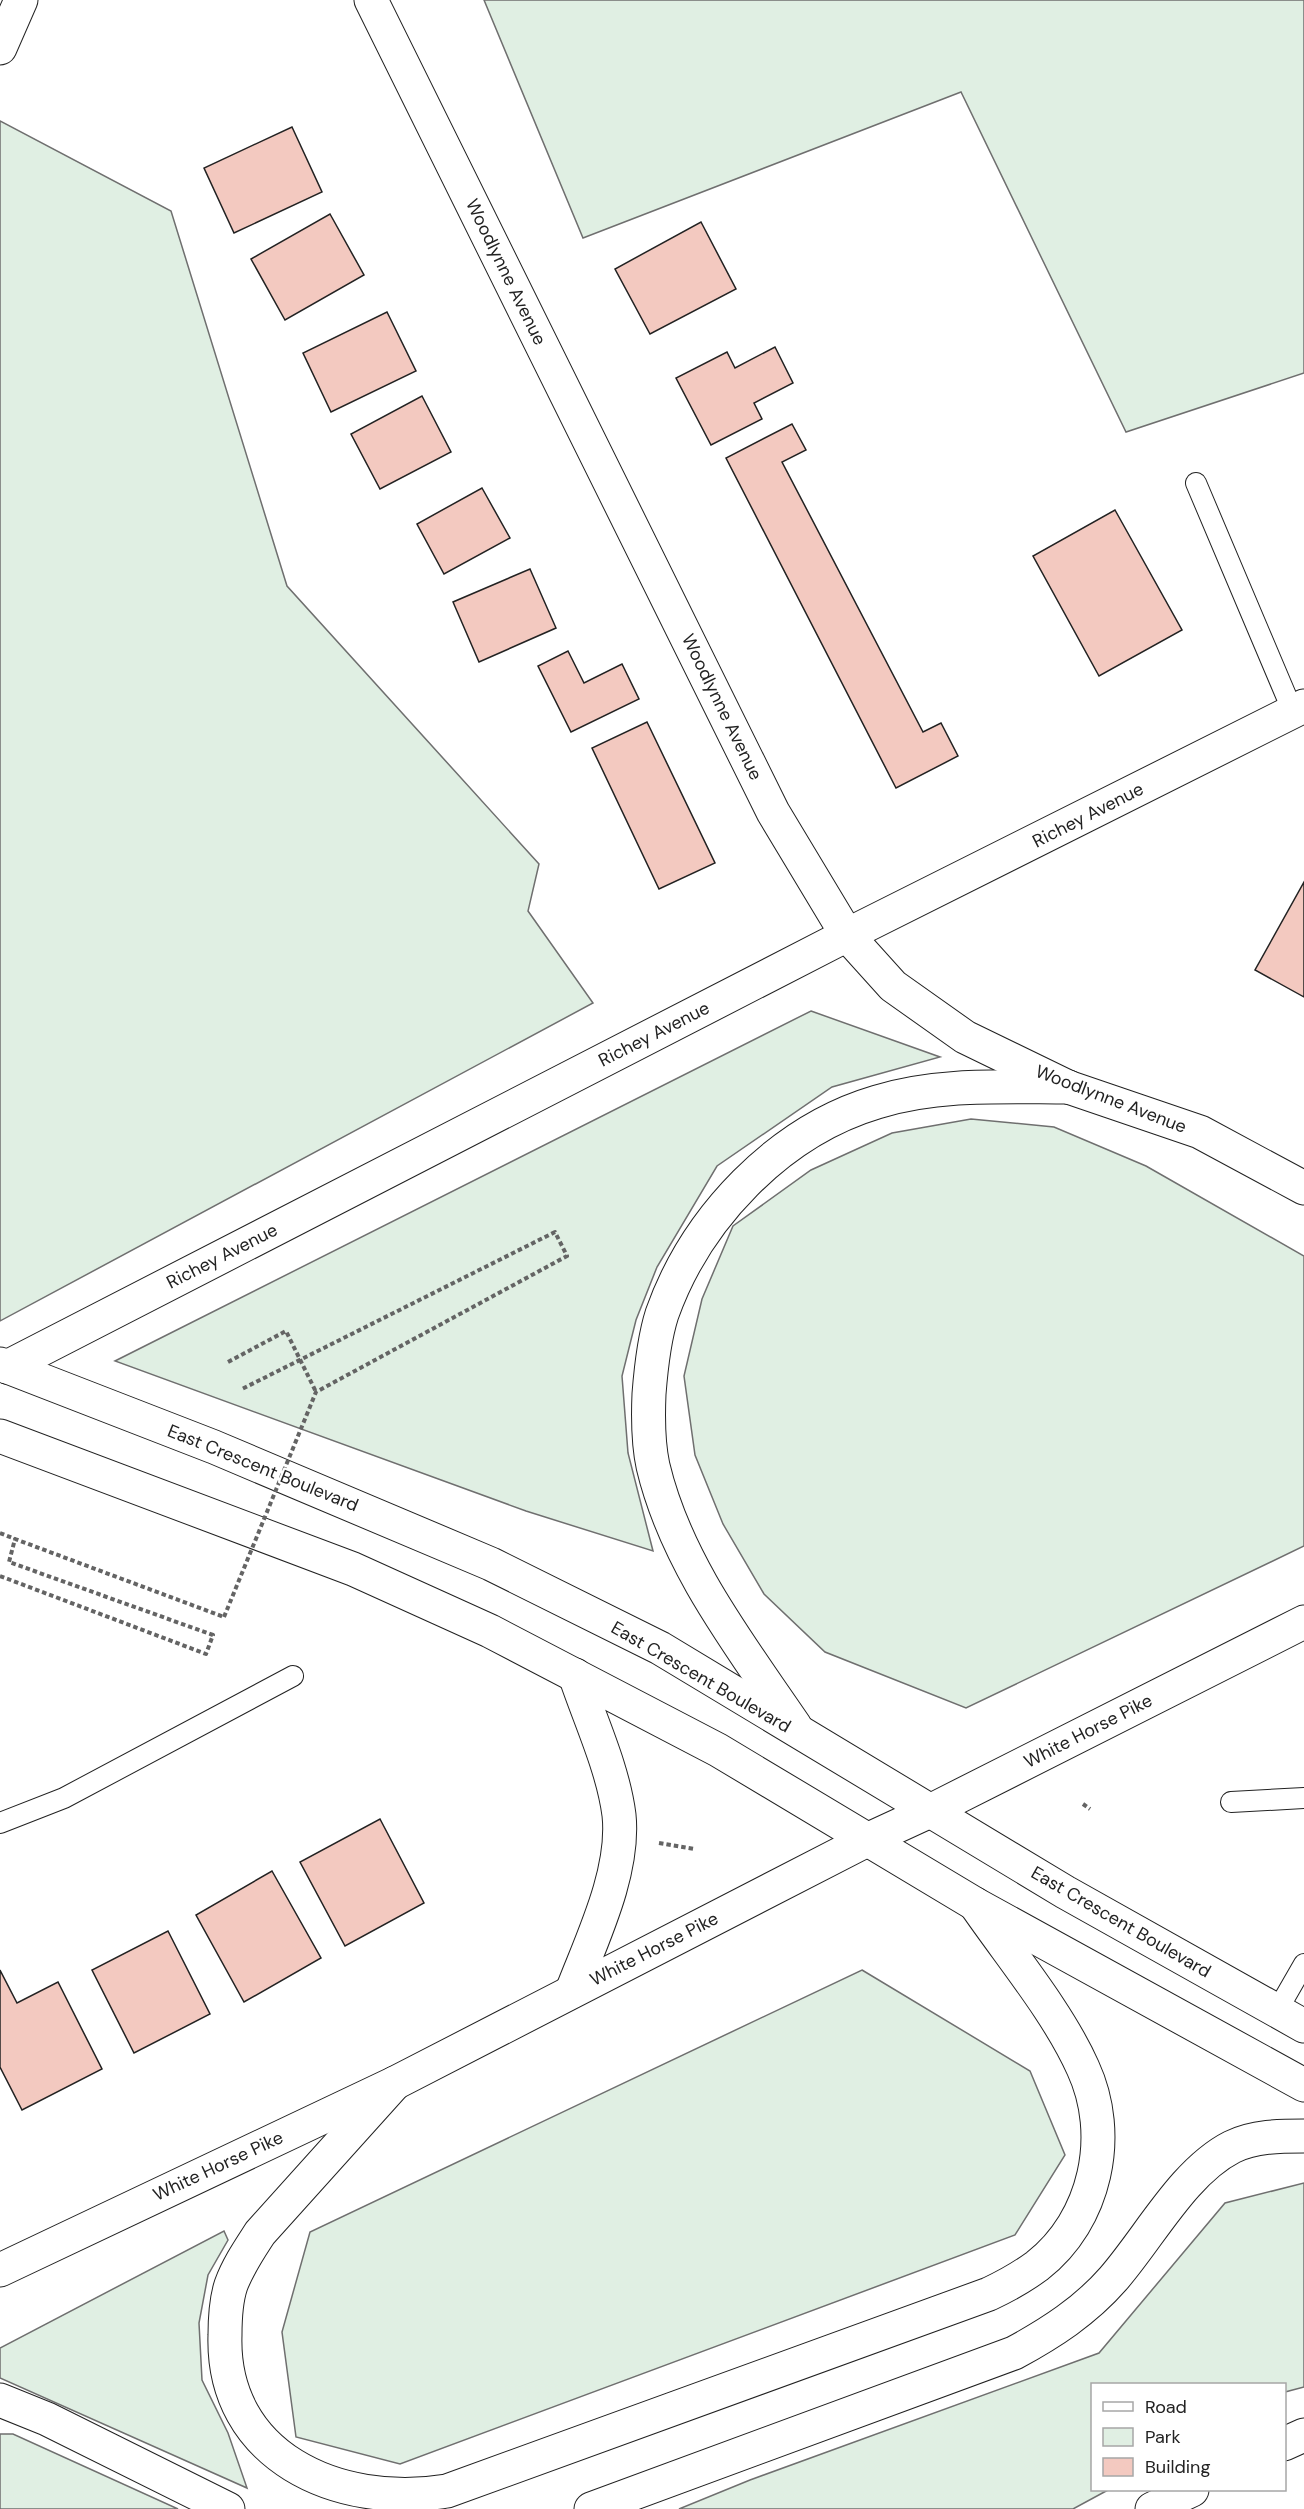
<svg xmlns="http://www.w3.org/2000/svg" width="1304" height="2509" font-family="'DM Sans',sans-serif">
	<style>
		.green { fill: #e0efe3; stroke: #6f6f6f; stroke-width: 1.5 }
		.building { fill: #f3c9c0; stroke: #222; stroke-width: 1.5 }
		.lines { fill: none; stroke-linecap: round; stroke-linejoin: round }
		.service-casing { stroke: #222; stroke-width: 22 }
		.minor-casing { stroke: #222; stroke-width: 35 }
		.primary-casing { stroke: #222; stroke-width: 35 }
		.trunk-casing { stroke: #222; stroke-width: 35 }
		.path { stroke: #646464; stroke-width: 4; stroke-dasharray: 4.5 3; stroke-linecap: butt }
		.service { stroke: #fff; stroke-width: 20 }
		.minor { stroke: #fff; stroke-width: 33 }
		.primary { stroke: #fff; stroke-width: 33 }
		.trunk { stroke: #fff; stroke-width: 33 }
		.path-bridge { stroke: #646464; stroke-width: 4; stroke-dasharray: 4.5 3; stroke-linecap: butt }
		.labels { text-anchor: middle; stroke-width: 4.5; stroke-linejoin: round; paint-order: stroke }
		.street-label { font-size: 18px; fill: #222; stroke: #fff }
	</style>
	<rect width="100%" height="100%" fill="#fff"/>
	<g class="green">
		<path d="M484 0H1304V373L1126 432 961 92 583 238Z"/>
		<path d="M0 121 171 211 287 586 539 864 528 911 593 1003 0 1321Z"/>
		<path d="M811 1011 940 1057 832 1087 717 1166 657 1267 636 1320 622 1376 628 1453 653 1551 526 1511 115 1361Z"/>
		<path d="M971 1119 1054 1127 1146 1166 1304 1256V1546L966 1708 825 1652 764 1594 723 1524 695 1455 684 1376 702 1299 733 1226 811 1170 892 1133Z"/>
		<path d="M862 1970 1030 2071 1065 2155 1015 2235 400 2464 296 2437 282 2332 310 2232Z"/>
		<path d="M1304 2183V2387L1285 2392 1284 2384H1092V2490H1108L1073 2509H679L750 2480 1099 2353 1225 2203Z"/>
		<path d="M224 2231 228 2240 208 2275 199 2323 202 2380 228 2433 247 2488 0 2378V2348Z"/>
		<path d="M0 2434H13L178 2509H0Z"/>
	</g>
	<g class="building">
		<path d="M292 127 322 192 234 233 204 168Z"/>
		<path d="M330 214 364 275 285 320 251 259Z"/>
		<path d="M701 222 736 289 650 334 615 269Z"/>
		<path d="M387 312 416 371 331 412 303 353Z"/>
		<path d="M775 347 793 383 754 403 762 419 711 445 676 378 727 352 735 368Z"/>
		<path d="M422 396 451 452 380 489 351 434Z"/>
		<path d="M792 424 806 450 782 462 923 732 941 723 958 756 896 788 726 458Z"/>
		<path d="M482 488 510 538 444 574 417 524Z"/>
		<path d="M1115 510 1182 630 1099 676 1033 556Z"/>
		<path d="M530 569 556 628 479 662 453 602Z"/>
		<path d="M568 651 584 683 622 664 639 699 571 732 538 666Z"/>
		<path d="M647 722 715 863 659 889 592 748Z"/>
		<path d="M1304 882V997L1255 970Z"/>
		<path d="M380 1819 424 1903 345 1946 300 1862Z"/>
		<path d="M272 1871 321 1958 244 2002 196 1915Z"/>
		<path d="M168 1931 210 2014 134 2053 92 1970Z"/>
		<path d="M0 1970 17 2003 58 1982 102 2069 22 2110 0 2067Z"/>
	</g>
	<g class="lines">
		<defs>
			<g id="service">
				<path d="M1196 483 1293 712"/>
				<path d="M1231 1802 1304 1798"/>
				<path d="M0 1823 64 1798 293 1676"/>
				<path d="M1277 2011 1304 1964"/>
			</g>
			<g id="minor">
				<path d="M371 0 773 812 847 935 893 986 965 1037 1068 1087"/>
				<path d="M0 48 21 0"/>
				<path d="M7 1367 847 935 1304 706"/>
				<path d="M1284 2444 1304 2435"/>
				<path d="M1152 2509 1192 2490"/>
			</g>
			<g id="primary">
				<path d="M1068 1087 1200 1132 1304 1188"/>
				<path d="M930 1811 1304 1622"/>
			</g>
			<g id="trunk">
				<path d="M0 1364 214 1447 491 1564 660 1648 1065 1892 1304 2026"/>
				<path d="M0 1436 353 1569 490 1631 718 1750 975 1904 1304 2085"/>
				<path d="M795 1726C740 1645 676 1563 653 1466 648 1443 648 1417 649 1394 651 1368 654 1339 662 1314 696 1218 779 1131 877 1102 938 1083 1005 1087 1068 1087"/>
				<path d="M572 1991C592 1939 625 1872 619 1815 613 1768 590 1720 575 1675"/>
				<path d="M395 2083 260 2233C249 2250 238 2266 231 2285 226 2300 225 2319 225 2335 221 2456 337 2509 447 2491L989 2294C1006 2286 1022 2277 1037 2266 1096 2220 1114 2135 1083 2068 1058 2012 1010 1955 975 1904"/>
				<path d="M0 2270 395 2083 867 1840 930 1811"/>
				<path d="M0 2400 47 2419 228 2509"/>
				<path d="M591 2509 1014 2353C1051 2333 1085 2311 1113 2279 1149 2238 1183 2172 1232 2147 1254 2136 1280 2136 1304 2136"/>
			</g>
		</defs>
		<use href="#service" class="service-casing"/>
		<use href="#minor" class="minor-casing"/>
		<use href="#primary" class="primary-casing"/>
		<use href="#trunk" class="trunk-casing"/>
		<g class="path">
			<path d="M228 1362 286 1331 316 1392"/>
			<path d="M0 1533 15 1539"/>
			<path d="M0 1576 206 1654 213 1635 9 1562 15 1539 224 1617"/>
			<path d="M1083 1804 1090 1809"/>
			<path d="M659 1843 695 1849"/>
		</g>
		<use href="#service" class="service"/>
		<use href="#minor" class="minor"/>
		<use href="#primary" class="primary"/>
		<use href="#trunk" class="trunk"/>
		<path class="path-bridge" d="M224 1617 316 1392 567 1256 555 1232 242 1389"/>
	</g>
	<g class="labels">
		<g class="street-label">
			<text transform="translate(506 272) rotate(64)" y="6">Woodlynne Avenue</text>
			<text transform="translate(722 707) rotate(64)" y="6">Woodlynne Avenue</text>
			<text transform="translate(1088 815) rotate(-27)" y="6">Richey Avenue</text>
			<text transform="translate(654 1034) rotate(-27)" y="6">Richey Avenue</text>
			<text transform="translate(1111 1099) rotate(21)" y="6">Woodlynne Avenue</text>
			<text transform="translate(222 1256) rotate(-27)" y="6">Richey Avenue</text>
			<text transform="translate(263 1468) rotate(22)" y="6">East Crescent Boulevard</text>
			<text transform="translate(701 1677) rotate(30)" y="6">East Crescent Boulevard</text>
			<text transform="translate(1088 1731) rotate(-27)" y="6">White Horse Pike</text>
			<text transform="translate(1121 1922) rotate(30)" y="6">East Crescent Boulevard</text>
			<text transform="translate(654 1949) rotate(-27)" y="6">White Horse Pike</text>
			<text transform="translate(218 2166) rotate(-25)" y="6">White Horse Pike</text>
		</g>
	</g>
	<rect x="1091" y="2383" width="195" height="108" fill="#ffffff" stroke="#a7a7a7" stroke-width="1.5"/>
	<rect x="1103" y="2402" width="30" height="9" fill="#ffffff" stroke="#a7a7a7" stroke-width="1.5"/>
	<text x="1145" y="2413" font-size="18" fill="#222222">Road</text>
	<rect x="1103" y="2428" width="30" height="18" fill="#e0efe3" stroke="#a7a7a7" stroke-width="1.5"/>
	<text x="1145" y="2443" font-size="18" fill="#222222">Park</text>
	<rect x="1103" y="2458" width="30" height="18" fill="#f3c9c0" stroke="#a7a7a7" stroke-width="1.5"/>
	<text x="1145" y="2473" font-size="18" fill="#222222">Building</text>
</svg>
